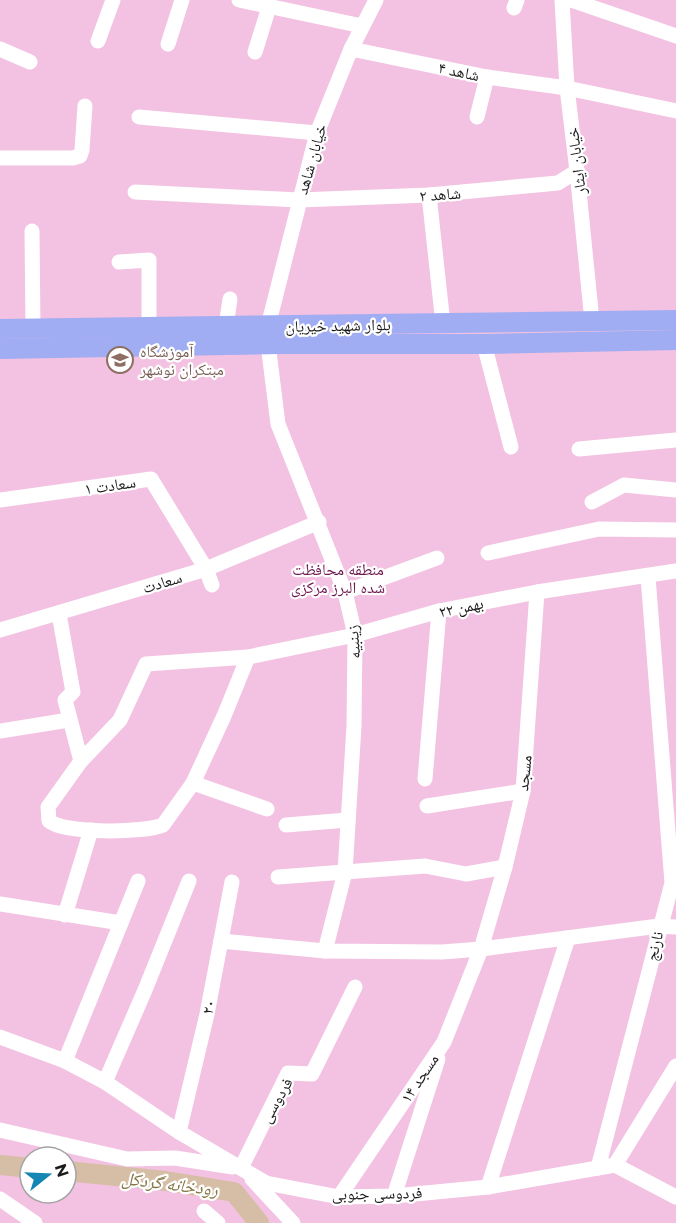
<svg xmlns="http://www.w3.org/2000/svg" width="676" height="1223" font-family="Montserrat,'Noto Naskh Arabic',sans-serif">
	<style>
		.park { fill: #f3c1e1; fill-rule: evenodd }
		.lines { fill: none; stroke-linecap: round; stroke-linejoin: round }
		.river { stroke: #d6bea6; stroke-width: 20 }
		.minor { stroke: #fff; stroke-width: 15 }
		.major { stroke: #a0adf2; stroke-width: 20 }
		.labels { text-anchor: middle; stroke-width: 4.5; stroke-linejoin: round; paint-order: stroke }
		.street-label { font-size: 16px; fill: #1b1b1b; stroke: #fff }
		.education-label { font-size: 16px; fill: #785e54; stroke: #fff; text-anchor: start }
		.park-label { font-size: 16px; fill: #6d154d; stroke: #fff }
		.water-label { font-size: 18px; font-style: italic; fill: #847645; stroke: #fff }
	</style>
	<rect width="100%" height="100%" fill="#e2e2ec"/>
	<path class="park" d="M0 0H676V1223H0ZM30 1157H66V1193H30Z"/>
	<g class="lines">
		<g class="river">
			<path d="M0 1165 30 1168"/>
			<path d="M66 1171 166 1181 234 1192 259 1223"/>
		</g>
		<g class="minor">
			<path d="M239 0 362 26"/>
			<path d="M562 0 567 88 577 171 592 321"/>
			<path d="M571 0 676 36"/>
			<path d="M514 8 517 0"/>
			<path d="M98 41 113 0"/>
			<path d="M168 44 182 0"/>
			<path d="M0 49 30 62"/>
			<path d="M351 49 487 77 567 88 676 111"/>
			<path d="M255 52 269 7"/>
			<path d="M139 117 317 133"/>
			<path d="M477 117 487 77"/>
			<path d="M0 158H73L80 156 82 150 85 106"/>
			<path d="M135 192 299 200 429 195 558 183 577 171"/>
			<path d="M429 195 443 324"/>
			<path d="M32 231 33 328"/>
			<path d="M119 262 149 260V326"/>
			<path d="M226 326 230 299"/>
			<path d="M268 326 317 133 351 49 376 0"/>
			<path d="M268 344 278 424 345 592 355 635 354 726 345 872 325 951"/>
			<path d="M484 344 511 447"/>
			<path d="M579 449 676 440"/>
			<path d="M0 500 151 479 206 569 212 585"/>
			<path d="M592 502 624 485 676 490"/>
			<path d="M488 553 599 529 676 530"/>
			<path d="M345 592 437 558"/>
			<path d="M59 614 73 692 65 700 81 761"/>
			<path d="M0 630 206 569 319 522"/>
			<path d="M248 657 224 716 193 783 163 825C144 833 65 834 49 821L48 807 81 761 120 720 146 664 248 657 355 635 439 611 537 592 676 571"/>
			<path d="M0 731 69 720"/>
			<path d="M425 779 439 611"/>
			<path d="M193 783 267 809"/>
			<path d="M427 806 523 791"/>
			<path d="M286 825 348 820"/>
			<path d="M278 877 425 866 466 874 505 867"/>
			<path d="M0 904 121 923"/>
			<path d="M65 915 91 830"/>
			<path d="M221 941 325 951 442 952 481 949 659 926 676 927"/>
			<path d="M0 1037 65 1061 105 1082 179 1132 266 1183 339 1197 394 1196 488 1187 615 1165 676 1197"/>
			<path d="M65 1061 138 881"/>
			<path d="M105 1082 145 990 189 881"/>
			<path d="M0 1130 127 1159 175 1158 233 1167"/>
			<path d="M179 1132 207 1014 232 882"/>
			<path d="M615 1165 676 1066"/>
			<path d="M241 1168 288 1073 312 1074 355 987"/>
			<path d="M598 1168 672 883 648 577"/>
			<path d="M252 1179 293 1223"/>
			<path d="M488 1187 568 938"/>
			<path d="M394 1196 438 1059"/>
			<path d="M339 1197 444 1042 481 949 505 867 523 791 537 592"/>
			<path d="M0 1199 35 1223"/>
			<path d="M204 1211 218 1223"/>
		</g>
		<g class="major">
			<path d="M0 329 676 320"/>
			<path d="M0 349 280 344H484L676 340"/>
		</g>
	</g>
	<defs>
		<symbol id="university-ring" viewBox="-11 -11 22 22"><circle r="9.5" fill="#fff" stroke="#8d6e63" stroke-width="1.5"/><path d="M0-5L7-2L0 1L-7-2ZM-4 1L0 2.5L4 1V4Q0 6-4 4Z" fill="#8d6e63"/></symbol>
	</defs>
	<g fill-rule="evenodd">
		<use href="#university-ring" x="105" y="345" width="30" height="30"/>
	</g>
	<g class="labels">
		<g class="street-label">
			<text transform="translate(459 71) rotate(12)" y="6">شاهد ۴</text>
			<text transform="translate(311 159) rotate(-74)" y="6">خیابان شاهد</text>
			<text transform="translate(576 161) rotate(-97)" y="6">خیابان ایثار</text>
			<text transform="translate(440 194) rotate(-4)" y="6">شاهد ۲</text>
			<text transform="translate(338 325) rotate(-1)" y="6">بلوار شهید خیریان</text>
			<text transform="translate(110 485) rotate(-8)" y="6">سعادت ۱</text>
			<text transform="translate(162 582) rotate(-17)" y="6">سعادت</text>
			<text transform="translate(461 607) rotate(-12)" y="6">۲۲ بهمن</text>
			<text transform="translate(353 642) rotate(-94)" y="6">زینبیه</text>
			<text transform="translate(524 773) rotate(-84)" y="6">مسجد</text>
			<text transform="translate(654 946) rotate(-76)" y="6">نارنج</text>
			<text transform="translate(208 1007) rotate(-78)" y="6">۲۰</text>
			<text transform="translate(419 1078) rotate(-56)" y="6">مسجد ۱۴</text>
			<text transform="translate(276 1100) rotate(-60)" y="6">فردوسی</text>
			<text transform="translate(377 1193) rotate(-1)" y="6">فردوسی جنوبی</text>
		</g>
		<g class="education-label">
			<text x="140" y="357">آموزشگاه<tspan x="140" dy="18">مبتکران نوشهر</tspan></text>
		</g>
		<g class="park-label">
			<text x="338" y="575">منطقه محافظت<tspan x="338" dy="18">شده البرز مرکزی</tspan></text>
		</g>
		<g class="water-label">
			<text transform="translate(170 1184) rotate(7)" y="6">رودخانه گردکل</text>
		</g>
	</g>
	<g transform="translate(48 1175) rotate(72)"><circle r="28" fill="#ffffff" stroke="#a4a4a4" stroke-width="1.5"/>
	<path d="M0-4.5L10 22L0 15L-10 22Z" fill="#1386b4"/>
	<text y="-9" font-size="16" font-weight="bold" text-anchor="middle" fill="#1b1b1b">N</text>
	</g>
</svg>
